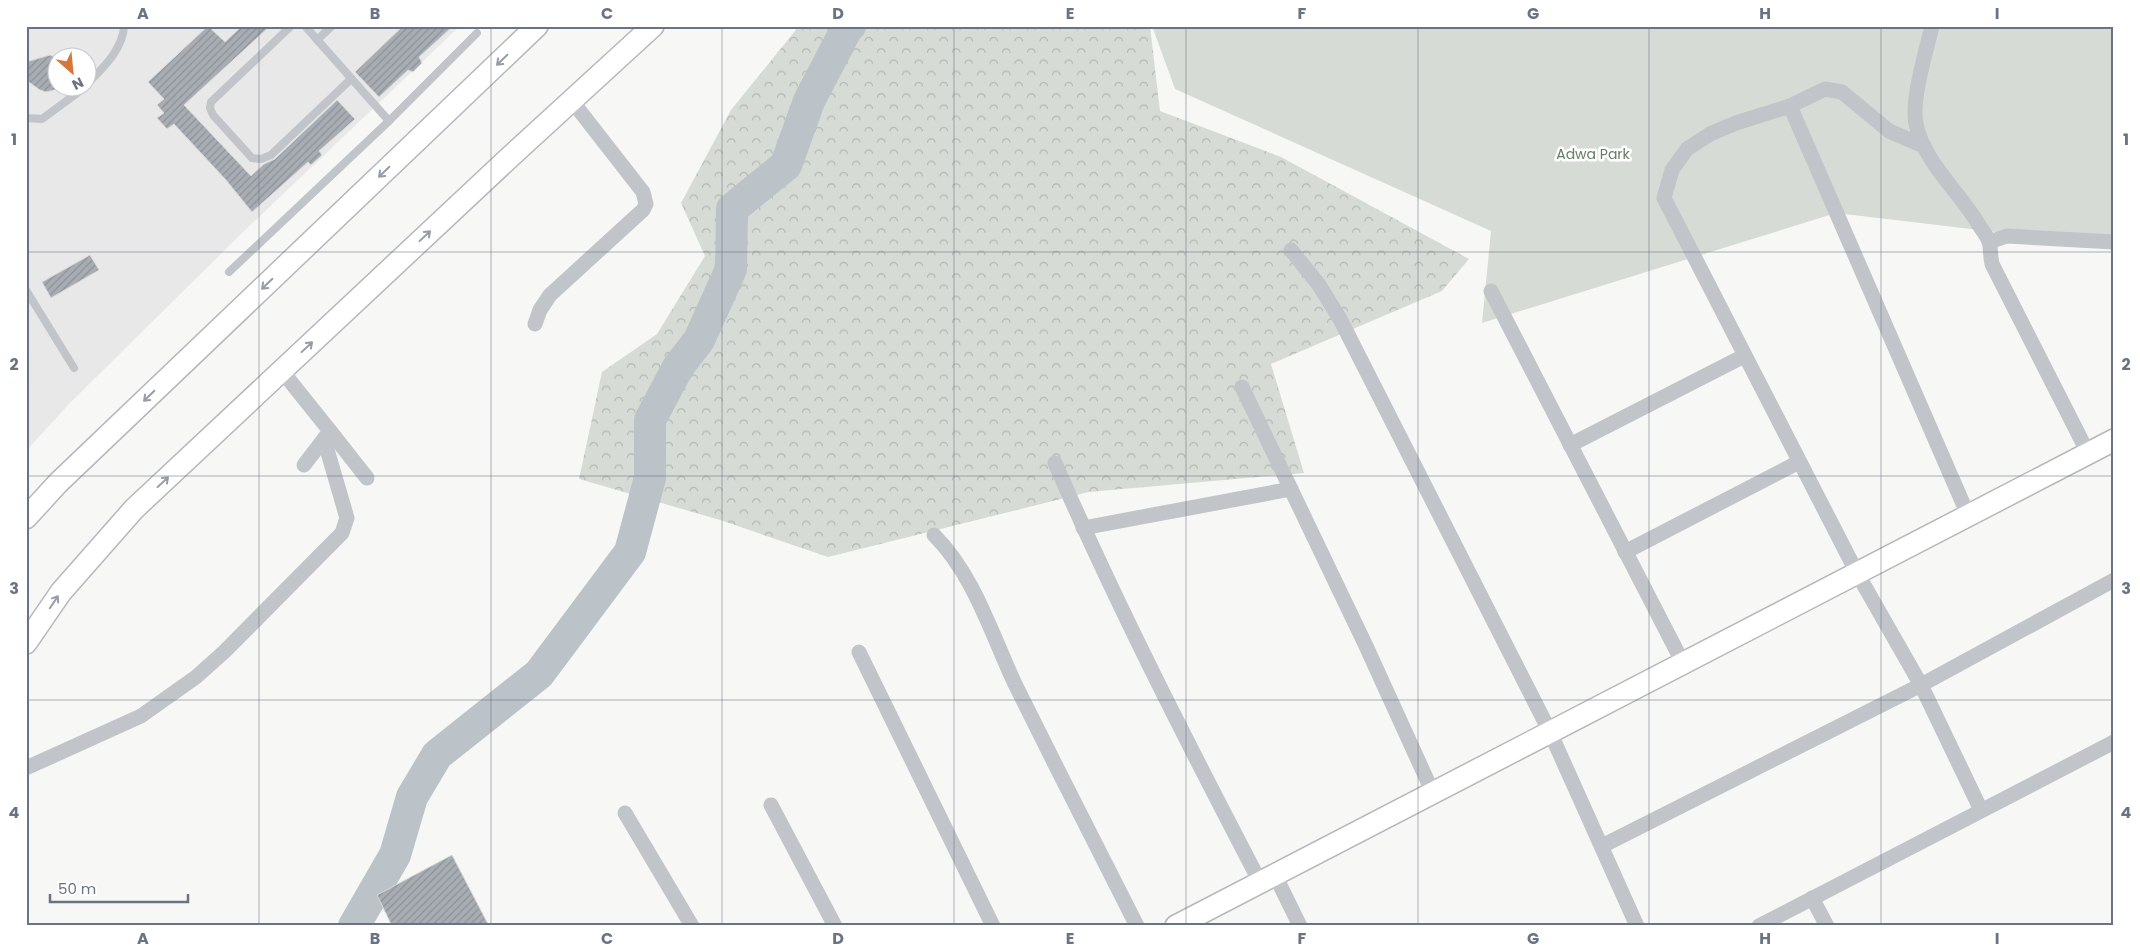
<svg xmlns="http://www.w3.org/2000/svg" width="2140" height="952" font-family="Poppins,sans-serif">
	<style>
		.built { fill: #e8e8e8; fill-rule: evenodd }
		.green { fill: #d6dcd5 }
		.forest { fill: url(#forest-crowns) }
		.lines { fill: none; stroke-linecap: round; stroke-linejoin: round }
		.river { stroke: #bbc2c8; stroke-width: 32 }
		.building { fill: url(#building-hatch); stroke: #d9d9d7 }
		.secondary-casing { stroke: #b4b7bc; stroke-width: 24 }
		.lane { stroke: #c1c4c8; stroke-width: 8 }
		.street { stroke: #c1c4c8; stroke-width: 15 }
		.secondary { stroke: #fff; stroke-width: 21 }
		.oneway { stroke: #969da8 }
		.grid { fill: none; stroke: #697383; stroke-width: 1; stroke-opacity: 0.55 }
		.labels { text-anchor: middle; stroke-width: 5; stroke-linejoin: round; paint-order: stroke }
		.park-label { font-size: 14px; fill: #687b68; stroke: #fff }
		.neatline { fill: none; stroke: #697383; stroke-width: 2 }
		.grid-label { font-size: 16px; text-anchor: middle; font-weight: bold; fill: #697383 }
	</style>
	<defs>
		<pattern id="forest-crowns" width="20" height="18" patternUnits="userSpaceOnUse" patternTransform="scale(1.25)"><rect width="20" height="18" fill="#d6dcd5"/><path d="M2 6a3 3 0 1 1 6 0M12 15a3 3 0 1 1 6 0" fill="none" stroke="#b2b7b2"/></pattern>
		<pattern id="building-hatch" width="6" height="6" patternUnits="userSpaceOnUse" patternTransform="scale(1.25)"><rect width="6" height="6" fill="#a8adb4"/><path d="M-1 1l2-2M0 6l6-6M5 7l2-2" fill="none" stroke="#8d9198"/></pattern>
	</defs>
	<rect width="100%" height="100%" fill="#f7f8f5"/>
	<path class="built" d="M26 26H460L241 234 69 404 26 451ZM58 58H88V88H58Z"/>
	<path class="green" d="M1152 26H2114V246L1836 213 1482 323 1491 231 1175 89Z"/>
	<path class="forest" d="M799 26H1150L1160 111 1281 157 1469 259 1442 291 1271 364 1304 473 1089 492 828 557 720 520 579 479 602 372 657 334 705 256 681 203 731 110Z"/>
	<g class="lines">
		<path class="river" d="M354 926 395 855 412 797 437 755 539 674 630 552 650 478V420L678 367 699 340 731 269 732 209 786 165 809 101 846 30 850 26"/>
	</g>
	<g class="building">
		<path d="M208 26 225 42 242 26H270L184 105 251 176 264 164 275 159 337 100 355 119 319 151 322 155 311 165 308 162 252 212 226 180 174 124 167 129 157 118 164 113 157 105 164 99 148 82Z"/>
		<path d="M403 26H453L419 57 422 63 413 72 408 70 379 97 355 72Z"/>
		<path d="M50 55 58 58V89L46 92 40 90 26 80V62Z"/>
		<path d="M90 255 99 270 51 298 42 282Z"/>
		<path d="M452 855 489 926H392L377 895Z"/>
	</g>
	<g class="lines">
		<defs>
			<g id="secondary">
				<path d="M26 518 58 483 537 26"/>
				<path d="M26 643 61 592 134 509 511 156 653 26"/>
				<path d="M1176 926 2114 440"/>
			</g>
		</defs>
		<use href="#secondary" class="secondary-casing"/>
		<g class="lane">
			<path d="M291 26 211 102 210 108 213 115 252 158 261 159 271 155 351 79"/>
			<path d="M305 26 389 121"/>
			<path d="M317 40 332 26"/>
			<path d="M88 83C103 68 123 49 124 26"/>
			<path d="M26 118 42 119 84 88"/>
			<path d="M229 272 389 121 477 33"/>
			<path d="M26 290 74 368"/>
		</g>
		<g class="street">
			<path d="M1932 26C1926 52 1911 100 1916 124 1924 163 1960 192 1979 225 1982 230 1987 236 1989 241 1991 247 1990 256 1992 264L2088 453"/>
			<path d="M1790 106 1968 515"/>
			<path d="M1924 146 1889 131 1842 92 1825 89 1790 106 1736 123 1710 134 1687 149 1672 170 1664 198 1857 573 1921 685 1981 810"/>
			<path d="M1989 242 2007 236 2114 242"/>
			<path d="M1291 250 1319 285 1340 319 1550 732 1637 926"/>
			<path d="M1491 291 1683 663"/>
			<path d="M535 324 540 310 550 295 643 210 646 204 643 192 572 101"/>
			<path d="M282 371 330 431 304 465"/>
			<path d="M1242 387 1366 646 1433 793"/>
			<path d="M330 431 367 478"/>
			<path d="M1570 445 1744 356"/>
			<path d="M1055 463C1117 606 1188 744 1260 882"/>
			<path d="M1083 528 1291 489"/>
			<path d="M934 535C974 575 991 633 1015 684 1055 765 1096 845 1137 926"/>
			<path d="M1625 552 1799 462"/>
			<path d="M859 652 993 926"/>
			<path d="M26 768 141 716 196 677 224 652 342 533 347 518 324 439"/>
			<path d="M771 805 835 926"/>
			<path d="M625 813 692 926"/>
			<path d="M1602 846 1921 685 2114 580"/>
			<path d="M1275 875 1300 926"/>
			<path d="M1812 898 1827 926"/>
			<path d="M1759 926 2114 742"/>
		</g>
		<use href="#secondary" class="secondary"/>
	</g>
	<defs><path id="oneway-shaft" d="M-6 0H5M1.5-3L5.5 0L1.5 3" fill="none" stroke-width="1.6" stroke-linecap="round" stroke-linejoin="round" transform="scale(1.25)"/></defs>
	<g class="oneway">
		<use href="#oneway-shaft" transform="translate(502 60) rotate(136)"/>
		<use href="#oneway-shaft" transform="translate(384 172) rotate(136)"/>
		<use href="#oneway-shaft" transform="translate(425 236) rotate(-43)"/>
		<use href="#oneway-shaft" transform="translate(267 284) rotate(136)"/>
		<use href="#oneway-shaft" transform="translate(307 347) rotate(-43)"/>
		<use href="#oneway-shaft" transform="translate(149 396) rotate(136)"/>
		<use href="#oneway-shaft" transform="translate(163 482) rotate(-43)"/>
		<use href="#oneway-shaft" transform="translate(54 602) rotate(-56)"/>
	</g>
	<path class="grid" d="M259 26V926M491 26V926M722 26V926M954 26V926M1186 26V926M1418 26V926M1649 26V926M1881 26V926M26 252H2114M26 476H2114M26 700H2114"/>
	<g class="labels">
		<g class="park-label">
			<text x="1593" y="159">Adwa Park</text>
		</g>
	</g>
	<rect width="2140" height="952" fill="none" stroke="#ffffff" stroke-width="55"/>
	<g transform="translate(72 72) rotate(153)"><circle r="24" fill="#ffffff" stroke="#c3c7cd"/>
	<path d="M0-4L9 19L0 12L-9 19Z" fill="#d47739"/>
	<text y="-8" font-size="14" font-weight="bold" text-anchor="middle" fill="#697383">N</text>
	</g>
	<path d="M50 894v8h138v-8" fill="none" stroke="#697383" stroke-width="2.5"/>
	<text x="58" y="894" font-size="15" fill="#697383" stroke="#ffffff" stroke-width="4" paint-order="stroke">50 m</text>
	<rect x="28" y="28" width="2084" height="896" class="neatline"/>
	<g class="grid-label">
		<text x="143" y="19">A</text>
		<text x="375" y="19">B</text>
		<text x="607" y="19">C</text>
		<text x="838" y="19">D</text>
		<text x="1070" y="19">E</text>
		<text x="1302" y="19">F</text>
		<text x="1533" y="19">G</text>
		<text x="1765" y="19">H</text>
		<text x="1997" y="19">I</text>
		<text x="14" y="145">1</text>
		<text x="2126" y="145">1</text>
		<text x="14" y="370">2</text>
		<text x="2126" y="370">2</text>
		<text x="14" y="594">3</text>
		<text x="2126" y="594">3</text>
		<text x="14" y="818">4</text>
		<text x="2126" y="818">4</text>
		<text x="143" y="944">A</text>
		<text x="375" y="944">B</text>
		<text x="607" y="944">C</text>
		<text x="838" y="944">D</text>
		<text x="1070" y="944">E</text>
		<text x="1302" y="944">F</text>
		<text x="1533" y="944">G</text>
		<text x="1765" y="944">H</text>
		<text x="1997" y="944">I</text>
	</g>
</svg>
